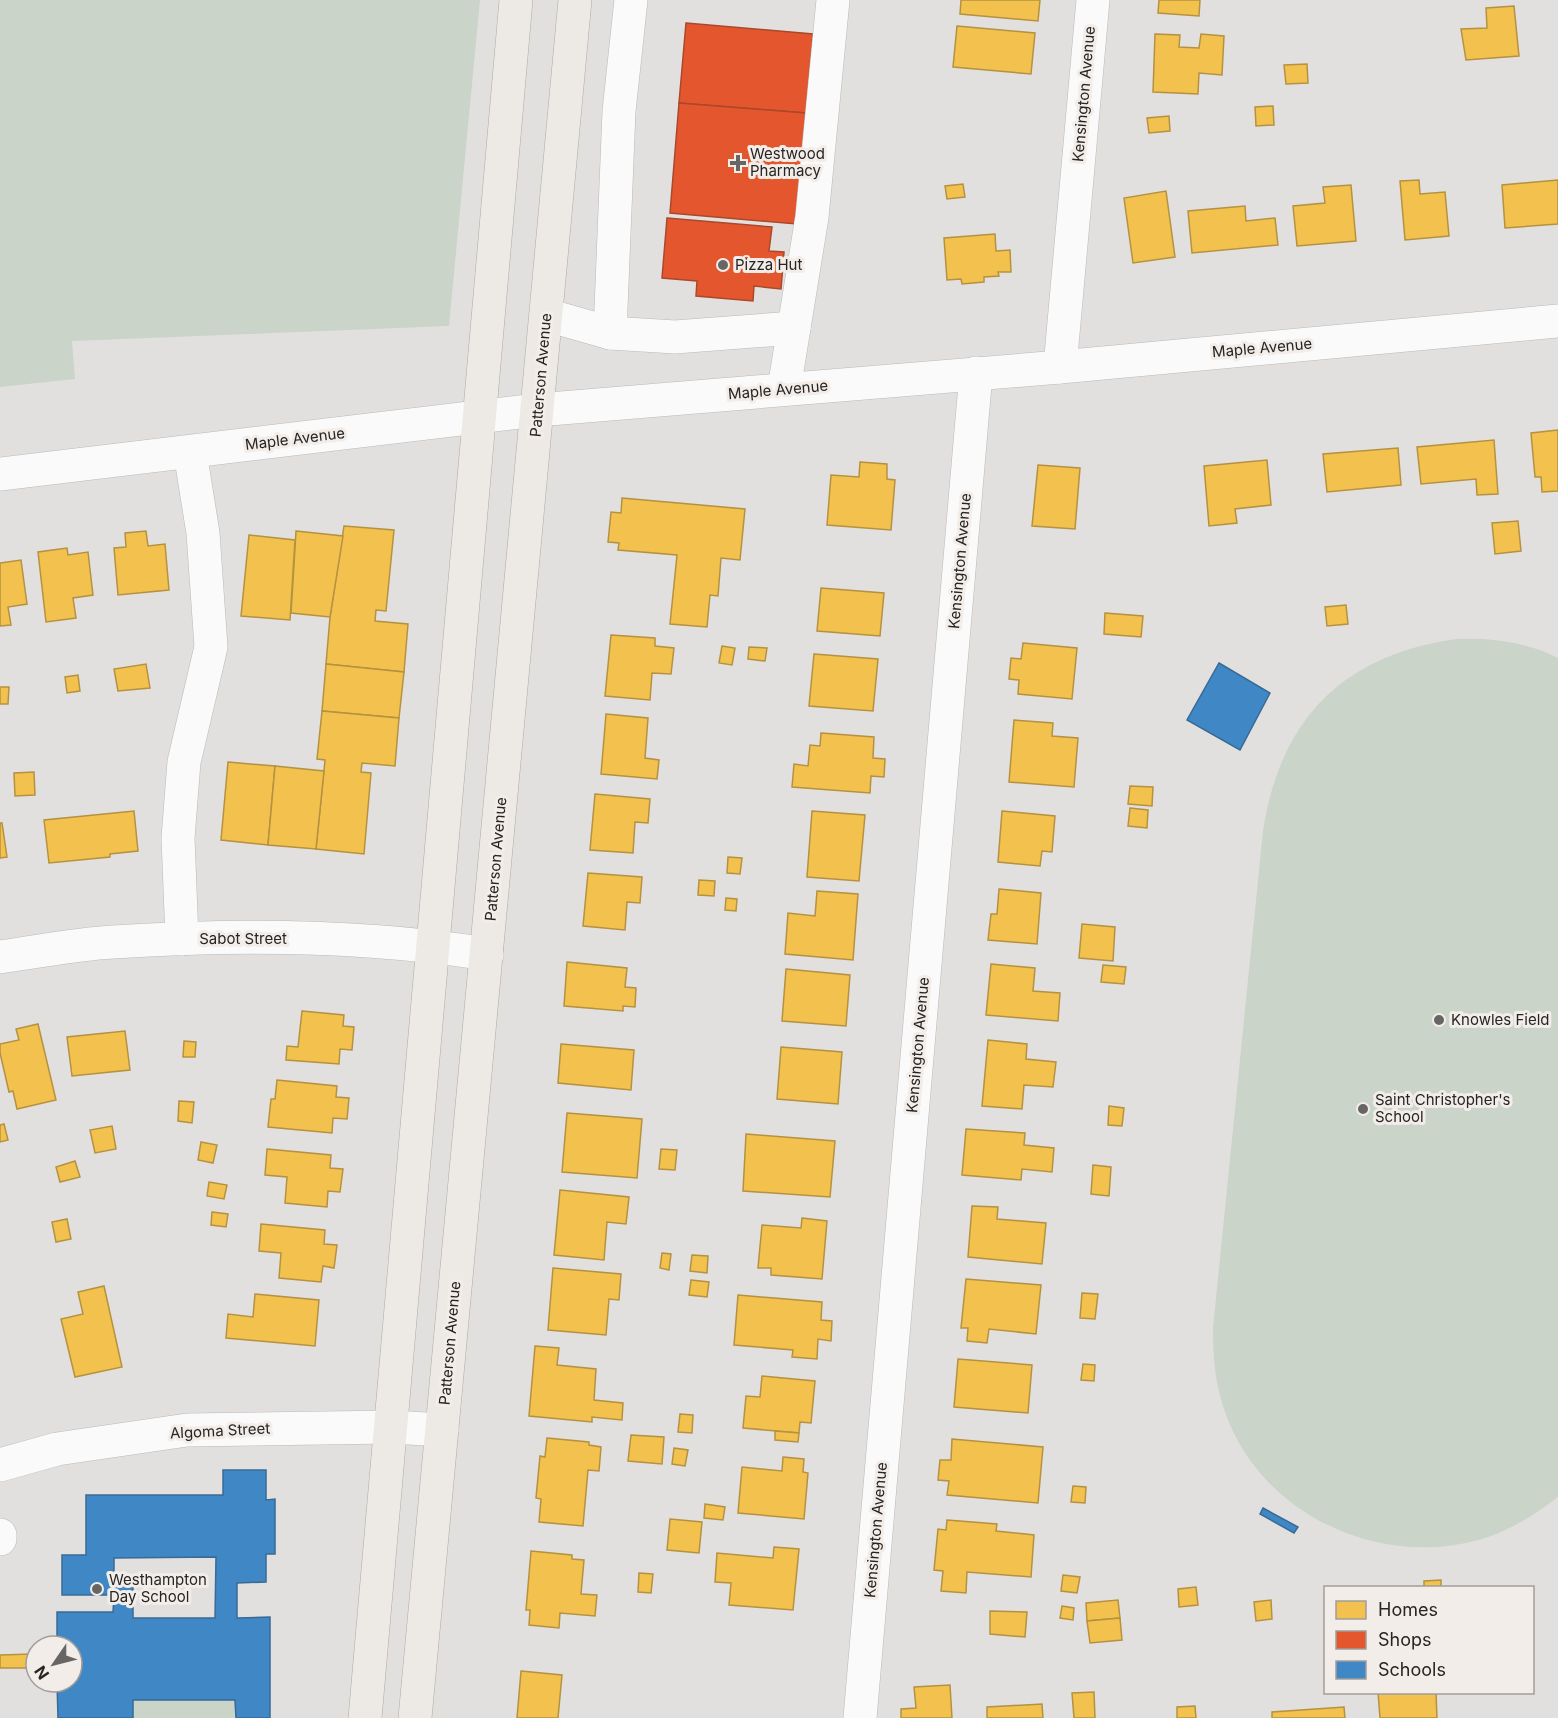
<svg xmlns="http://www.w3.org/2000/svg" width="1558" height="1718" font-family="Inter,sans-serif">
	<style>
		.green { fill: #cad4c9 }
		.homes { fill: #f2c14e; stroke: #b59241; stroke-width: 1.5 }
		.shops { fill: #e4572e; stroke: #ab482b; stroke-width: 1.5 }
		.schools { fill: #3f88c5; stroke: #386a95; stroke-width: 1.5; fill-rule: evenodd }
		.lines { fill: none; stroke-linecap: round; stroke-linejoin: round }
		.minor-casing { stroke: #bab9b8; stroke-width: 34 }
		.major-casing { stroke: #b0aaa0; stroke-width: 34 }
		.minor { stroke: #fbfafa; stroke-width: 33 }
		.major { stroke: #ede9e4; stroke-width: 33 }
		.poi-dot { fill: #686665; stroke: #f2ede9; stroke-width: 2 }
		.labels { text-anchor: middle; stroke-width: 6; stroke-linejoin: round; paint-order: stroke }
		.street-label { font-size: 15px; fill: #272524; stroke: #f2ede9 }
		.poi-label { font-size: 15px; fill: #272524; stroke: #f2ede9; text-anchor: start }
	</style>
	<rect width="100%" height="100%" fill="#e2e0de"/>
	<g class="green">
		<path d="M0 0H480L449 326 72 341 75 379 0 387Z"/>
		<path d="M1456 639C1491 638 1527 642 1558 658V1497C1538 1512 1516 1527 1491 1536 1379 1575 1246 1510 1219 1391 1214 1371 1213 1349 1213 1328L1263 831C1280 719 1343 655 1456 639Z"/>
		<path d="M133 1700H235L236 1718H133Z"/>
	</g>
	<g class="homes">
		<path d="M961 0H1040L1038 21 960 14Z"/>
		<path d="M1159 0H1200L1199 16 1158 13Z"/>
		<path d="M1514 6 1519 56 1466 60 1461 29 1487 28 1486 8Z"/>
		<path d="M957 26 1035 33 1031 74 953 67Z"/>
		<path d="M1155 34 1180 35 1179 47 1199 48 1201 34 1224 36 1222 75 1199 73 1198 94 1153 92Z"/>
		<path d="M1307 64 1308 83 1286 84 1284 65Z"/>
		<path d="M1273 106 1274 125 1256 126 1255 107Z"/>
		<path d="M1169 116 1170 131 1149 133 1147 118Z"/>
		<path d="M1419 180 1420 194 1445 192 1449 236 1405 240 1400 181Z"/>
		<path d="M1558 180V224L1505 228 1502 185Z"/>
		<path d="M963 184 965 197 947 199 945 186Z"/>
		<path d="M1351 185 1356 241 1297 246 1293 206 1325 203 1323 187Z"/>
		<path d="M1166 191 1175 257 1133 263 1124 198Z"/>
		<path d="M1245 206 1246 221 1275 218 1278 245 1192 253 1188 211Z"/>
		<path d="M995 234 996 251 1010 250 1011 272H998L999 276 984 277V282L962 284 961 279 947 280 944 238Z"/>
		<path d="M1558 430V491L1542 492 1541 477H1535L1531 433Z"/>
		<path d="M1494 440 1498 494 1477 495 1476 479 1421 484 1417 447Z"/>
		<path d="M1398 448 1401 485 1327 492 1323 454Z"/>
		<path d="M1267 460 1271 505 1235 509 1237 523 1209 526 1204 466Z"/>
		<path d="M860 462 887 464V479L895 480 891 530 827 525 831 475 859 477Z"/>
		<path d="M1038 465 1080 468 1075 529 1032 526Z"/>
		<path d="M622 498 745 509 740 560 721 558 718 596 710 595 707 627 670 624 677 555 618 550 619 543 608 542 611 512 621 513Z"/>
		<path d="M1518 521 1521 551 1495 554 1492 523Z"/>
		<path d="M344 526 394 530 386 611 376 610 375 621 408 624 404 672 326 664 330 617Z"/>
		<path d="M146 531 148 546 165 544 169 590 118 595 114 548 126 547 125 533Z"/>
		<path d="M296 531 343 536 330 617 291 613Z"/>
		<path d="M249 535 295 540 290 620 241 616Z"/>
		<path d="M67 548 68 555 88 552 93 595 73 598 76 618 46 622 38 552Z"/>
		<path d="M21 560 27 604 8 607 11 625 0 626V563Z"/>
		<path d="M821 588 884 593 880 636 817 631Z"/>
		<path d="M1346 605 1348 624 1327 626 1325 607Z"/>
		<path d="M1105 613 1143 616 1141 637 1104 634Z"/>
		<path d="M611 635 655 638V646L674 648 671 674 652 673 650 700 605 696Z"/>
		<path d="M1023 643 1077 648 1072 699 1018 694 1019 680 1009 679 1011 658 1021 659Z"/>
		<path d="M722 646 735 648 732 665 719 663Z"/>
		<path d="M749 647 767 648 765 661 748 659Z"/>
		<path d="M814 654 878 659 873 711 809 706Z"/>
		<path d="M146 664 150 688 118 691 114 669Z"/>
		<path d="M326 664 404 672 399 718 322 711Z"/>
		<path d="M78 675 80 691 67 693 65 677Z"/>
		<path d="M0 687H9L8 704H0Z"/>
		<path d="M322 711 399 718 395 766 362 763 361 772 371 773 364 854 316 849 325 760 317 759Z"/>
		<path d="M606 714 648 718 645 758 659 760 657 779 601 774Z"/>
		<path d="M1014 720 1053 723 1052 736 1078 738 1074 787 1009 782Z"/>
		<path d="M821 733 874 737 873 758 885 759 884 777 871 776 870 793 792 787 794 764 808 766 810 745 820 746Z"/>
		<path d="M228 762 275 766 268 845 221 840Z"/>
		<path d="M275 766 324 771 316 849 268 845Z"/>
		<path d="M34 772 35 795 15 796 14 773Z"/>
		<path d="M1130 786 1153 787 1152 806 1128 804Z"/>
		<path d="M595 794 650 799 648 823 635 822 633 853 590 850Z"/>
		<path d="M1130 808 1148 810 1147 828 1128 826Z"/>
		<path d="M134 811 138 851 110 854V857L49 863 44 820Z"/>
		<path d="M812 811 865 815 859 881 807 877Z"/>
		<path d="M1002 811 1055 816 1052 852 1042 851 1040 866 998 862Z"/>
		<path d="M0 823H2L7 857 0 858Z"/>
		<path d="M728 857 742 858 740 874 727 873Z"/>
		<path d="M588 873 642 877 640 903 627 902 625 930 583 926Z"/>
		<path d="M699 880 715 881 714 896 698 895Z"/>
		<path d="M999 889 1041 893 1037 944 988 940 991 914H997Z"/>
		<path d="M817 891 858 894 853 960 785 954 788 913 815 916Z"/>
		<path d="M726 898 737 899 736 911 725 910Z"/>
		<path d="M1082 924 1115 927 1113 961 1079 958Z"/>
		<path d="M567 962 627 968 625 987 636 988 635 1007 623 1006V1011L564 1006Z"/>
		<path d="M991 964 1035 968 1033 991 1060 993 1058 1021 986 1015Z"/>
		<path d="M1103 965 1126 967 1124 984 1101 982Z"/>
		<path d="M786 969 850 975 846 1026 782 1021Z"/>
		<path d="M302 1011 344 1015 343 1026 354 1027 352 1050 340 1049 339 1064 286 1060 287 1046 298 1047Z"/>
		<path d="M38 1024 56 1100 17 1109 13 1091 9 1092 0 1053V1044L19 1040 16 1029Z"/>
		<path d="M125 1031 130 1070 72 1076 67 1037Z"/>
		<path d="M988 1040 1027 1044 1026 1059 1056 1062 1053 1087 1024 1085 1022 1109 982 1106Z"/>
		<path d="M184 1041 196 1042 195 1057H183Z"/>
		<path d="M561 1044 634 1050 631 1090 558 1083Z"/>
		<path d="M781 1047 842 1052 838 1104 777 1099Z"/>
		<path d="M277 1080 337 1086 336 1097 349 1098 347 1119 333 1118 332 1133 268 1127 271 1099H275Z"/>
		<path d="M179 1101 194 1102 192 1123 178 1121Z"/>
		<path d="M1109 1106 1124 1108 1122 1126 1108 1125Z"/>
		<path d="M567 1113 642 1119 637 1178 562 1172Z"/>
		<path d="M4 1124 8 1140 0 1142V1125Z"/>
		<path d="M112 1126 116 1149 95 1153 90 1130Z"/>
		<path d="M966 1129 1025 1133 1024 1145 1054 1148 1052 1172 1022 1169 1021 1180 962 1175Z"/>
		<path d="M746 1134 835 1141 830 1197 743 1191Z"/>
		<path d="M201 1142 217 1145 213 1163 198 1160Z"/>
		<path d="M267 1149 331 1155 330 1168 343 1169 340 1192 328 1191 327 1207 285 1203 287 1177 265 1175Z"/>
		<path d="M661 1149 677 1150 675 1170 659 1169Z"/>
		<path d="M75 1161 80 1177 60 1182 56 1167Z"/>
		<path d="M1093 1165 1111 1167 1109 1196 1091 1194Z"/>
		<path d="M209 1182 227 1185 224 1199 207 1196Z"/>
		<path d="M560 1190 629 1197 626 1224 607 1222 604 1260 554 1255Z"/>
		<path d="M972 1206 998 1207 997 1219 1046 1223 1042 1264 968 1257Z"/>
		<path d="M212 1212 228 1214 226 1227 211 1225Z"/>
		<path d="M802 1218 827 1221 822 1279 771 1275V1268H758L762 1225 801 1228Z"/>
		<path d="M67 1219 71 1239 56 1242 52 1222Z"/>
		<path d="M261 1224 325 1230 324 1244 337 1245 334 1268 323 1266 321 1282 279 1278 281 1253 259 1251Z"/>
		<path d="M662 1253 671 1254 669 1270 660 1268Z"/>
		<path d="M692 1255 708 1256 707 1273 690 1271Z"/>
		<path d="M553 1268 621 1274 619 1300 609 1299 606 1335 548 1330Z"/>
		<path d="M966 1279 1041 1285 1036 1334 989 1329 987 1343 967 1341 968 1328H961Z"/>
		<path d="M691 1280 709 1282 707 1297 689 1295Z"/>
		<path d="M104 1286 122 1367 75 1377 61 1319 83 1314 78 1292Z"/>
		<path d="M1082 1293 1098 1294 1095 1319 1080 1318Z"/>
		<path d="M255 1294 319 1300 315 1346 226 1338 228 1314 253 1317Z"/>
		<path d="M738 1295 822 1302 821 1320 832 1321 831 1341 818 1339 817 1359 792 1357 793 1350 734 1345Z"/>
		<path d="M535 1346 559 1348 557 1365 596 1369 594 1400 623 1403 622 1420 592 1417V1422L529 1416Z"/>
		<path d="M958 1359 1032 1365 1028 1413 954 1407Z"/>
		<path d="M1083 1364 1095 1365 1094 1381 1081 1380Z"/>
		<path d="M762 1376 815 1381 811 1423 800 1422 799 1433 743 1428 746 1396 760 1397Z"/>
		<path d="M680 1414 693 1415 692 1433 678 1432Z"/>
		<path d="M775 1431 799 1433 798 1442 775 1440Z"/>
		<path d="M631 1435 664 1437 662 1464 628 1461Z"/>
		<path d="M547 1438 589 1442V1445L601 1447 599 1471 588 1470 583 1526 539 1522 541 1499 536 1498 540 1456 545 1457Z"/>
		<path d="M952 1439 1043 1447 1038 1503 947 1495 949 1481 938 1480 940 1460H951Z"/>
		<path d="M674 1448 688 1450 685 1466 672 1464Z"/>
		<path d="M783 1457 804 1459 803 1472 808 1473 804 1519 738 1513 742 1467 782 1471Z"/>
		<path d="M1073 1486 1086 1487 1085 1503 1071 1502Z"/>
		<path d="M705 1504 725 1507 723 1520 704 1518Z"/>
		<path d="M670 1519 702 1522 699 1553 667 1550Z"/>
		<path d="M947 1520 997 1524 996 1531 1034 1535 1031 1577 967 1572 966 1593 941 1591 943 1571 934 1570 938 1529 946 1530Z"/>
		<path d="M774 1547 799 1549 793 1610 729 1605 731 1583 715 1582 717 1553 773 1558Z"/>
		<path d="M531 1551 572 1555V1559L584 1560 581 1594 597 1595 595 1616 560 1613 559 1628 529 1625 530 1610H526Z"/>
		<path d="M639 1573 653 1574 651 1593 638 1592Z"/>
		<path d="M1063 1575 1080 1577 1077 1593 1061 1591Z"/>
		<path d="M1441 1580V1588H1424V1581Z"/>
		<path d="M1196 1587 1198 1605 1179 1607 1178 1589Z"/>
		<path d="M1118 1600 1120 1618 1087 1621 1086 1603Z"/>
		<path d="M1271 1600 1272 1619 1256 1621 1254 1602Z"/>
		<path d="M1062 1606 1074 1608 1073 1620 1060 1618Z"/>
		<path d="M990 1611 1027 1612 1025 1637 990 1634Z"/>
		<path d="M1120 1618 1122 1640 1090 1643 1087 1621Z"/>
		<path d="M32 1654 33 1668H0V1655Z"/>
		<path d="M521 1671 562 1675 558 1718H517Z"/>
		<path d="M950 1685 952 1718H901V1709L916 1708 914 1687Z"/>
		<path d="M1094 1692 1095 1718H1074L1072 1693Z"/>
		<path d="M1378 1692H1436L1437 1718H1380Z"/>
		<path d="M1042 1704 1043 1718H987V1707Z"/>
		<path d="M1195 1706 1196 1718H1177V1707Z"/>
		<path d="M1344 1707 1345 1718H1272V1712Z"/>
	</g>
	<g class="shops">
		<path d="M686 23 813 34 806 113 679 103Z"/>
		<path d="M679 103 806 113 797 224 670 213Z"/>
		<path d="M667 218 772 227 769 251 784 252 781 289 754 286 753 301 696 296 697 281 662 278Z"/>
	</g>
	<g class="schools">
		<path d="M1219 663 1270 693 1240 750 1187 720Z"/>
		<path d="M223 1470H266V1500L275 1499V1554H266V1582L237 1583V1618L270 1617V1718H236L235 1700H133V1718H58L57 1682H72V1646H57V1612H113L114 1595H62V1555H86V1495H223ZM216 1557 215 1618H133V1582H114V1558Z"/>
		<path d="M1263 1508 1298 1527 1294 1533 1260 1514Z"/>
	</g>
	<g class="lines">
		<defs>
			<g id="minor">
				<path d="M547 315 610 333 675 337 794 328"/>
				<path d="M610 333 619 111 631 0"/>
				<path d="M1060 367 1093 0"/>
				<path d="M784 389 812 217 833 0"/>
				<path d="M0 474 537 410 1060 367 1558 321"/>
				<path d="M182 939 178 838 184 762 211 647 203 533 190 452"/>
				<path d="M0 957C37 952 75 944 113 942 235 934 366 935 487 954"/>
				<path d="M0 1465 57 1449 187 1430 392 1427 442 1430"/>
				<path d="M0 1535V1539"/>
				<path d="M860 1718 976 373"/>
			</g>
			<g id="major">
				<path d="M365 1718C418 1146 464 573 516 0"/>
				<path d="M415 1718 575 0"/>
			</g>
		</defs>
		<use href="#minor" class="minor-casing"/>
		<use href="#major" class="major-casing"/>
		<use href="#minor" class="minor"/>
		<use href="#major" class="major"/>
	</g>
	<g class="poi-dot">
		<path d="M735 154h6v6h6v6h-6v6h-6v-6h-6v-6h6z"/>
		<circle cx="723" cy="265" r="6"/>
		<circle cx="1439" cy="1020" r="6"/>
		<circle cx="1363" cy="1109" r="6"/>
		<circle cx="97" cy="1589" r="6"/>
	</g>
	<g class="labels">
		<g class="street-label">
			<text transform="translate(1084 94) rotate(-85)" y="5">Kensington Avenue</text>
			<text transform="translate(1262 348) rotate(-5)" y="5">Maple Avenue</text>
			<text transform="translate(541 375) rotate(-85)" y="5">Patterson Avenue</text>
			<text transform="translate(778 390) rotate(-5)" y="5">Maple Avenue</text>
			<text transform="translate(295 439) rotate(-7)" y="5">Maple Avenue</text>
			<text transform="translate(960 561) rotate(-85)" y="5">Kensington Avenue</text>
			<text transform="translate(496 859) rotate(-85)" y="5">Patterson Avenue</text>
			<text x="243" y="944">Sabot Street</text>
			<text transform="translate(918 1045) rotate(-85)" y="5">Kensington Avenue</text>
			<text transform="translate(450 1343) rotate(-85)" y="5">Patterson Avenue</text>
			<text transform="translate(220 1431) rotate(-3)" y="5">Algoma Street</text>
			<text transform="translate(876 1530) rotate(-85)" y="5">Kensington Avenue</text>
		</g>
		<g class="poi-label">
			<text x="750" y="159">Westwood<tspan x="750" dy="17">Pharmacy</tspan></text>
			<text x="735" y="270">Pizza Hut</text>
			<text x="1451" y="1025">Knowles Field</text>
			<text x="1375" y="1105">Saint Christopher's<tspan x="1375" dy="17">School</tspan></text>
			<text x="109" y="1585">Westhampton<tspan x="109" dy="17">Day School</tspan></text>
		</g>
	</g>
	<rect x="1324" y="1586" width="210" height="108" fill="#f2ede9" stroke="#a19d9a" stroke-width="1.5"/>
	<rect x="1336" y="1601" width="30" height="18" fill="#f2c14e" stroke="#a19d9a" stroke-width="1.5"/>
	<text x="1378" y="1616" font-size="18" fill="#272524">Homes</text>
	<rect x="1336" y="1631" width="30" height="18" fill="#e4572e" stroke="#a19d9a" stroke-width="1.5"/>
	<text x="1378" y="1646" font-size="18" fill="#272524">Shops</text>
	<rect x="1336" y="1661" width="30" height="18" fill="#3f88c5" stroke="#a19d9a" stroke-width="1.5"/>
	<text x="1378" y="1676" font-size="18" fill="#272524">Schools</text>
	<g transform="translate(54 1664) rotate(235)"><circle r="28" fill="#f2ede9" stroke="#a19d9a" stroke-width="1.5"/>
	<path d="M0-4.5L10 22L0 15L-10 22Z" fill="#686665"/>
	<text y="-9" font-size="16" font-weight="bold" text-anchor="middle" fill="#272524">N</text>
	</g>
</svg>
